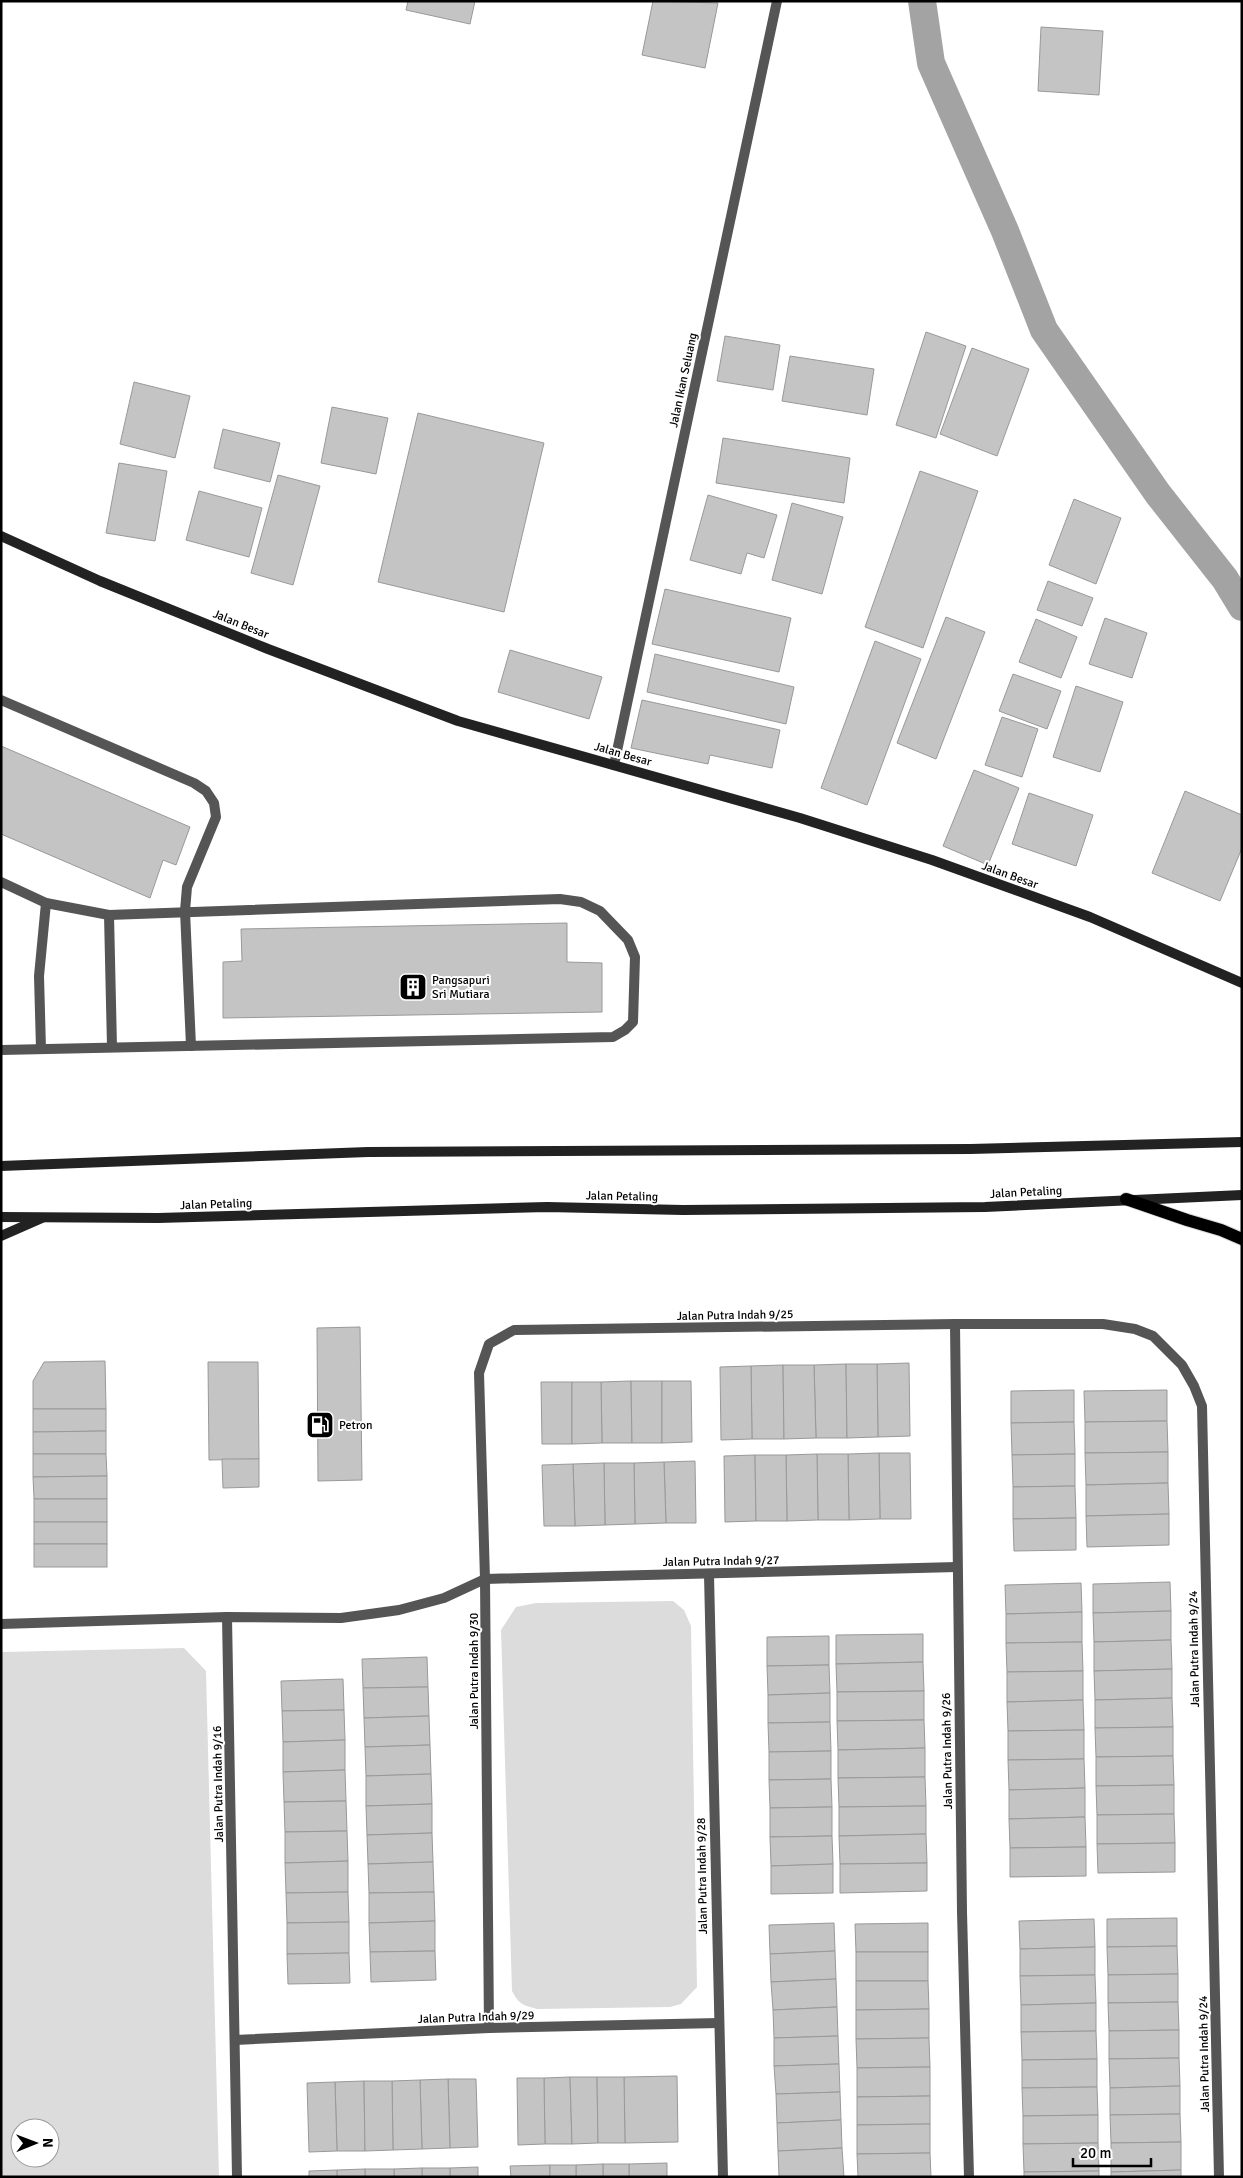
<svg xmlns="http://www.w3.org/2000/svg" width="1243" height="2178" font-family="Signika,sans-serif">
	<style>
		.green { fill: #dcdcdc; fill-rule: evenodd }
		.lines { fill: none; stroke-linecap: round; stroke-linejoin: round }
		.canal { stroke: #a3a3a3; stroke-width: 28 }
		.building { fill: #c4c4c4; stroke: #999 }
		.primary-casing { stroke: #dbdbdb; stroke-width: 14 }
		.street { stroke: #555; stroke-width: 10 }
		.secondary { stroke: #222; stroke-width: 10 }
		.primary { stroke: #000; stroke-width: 12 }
		.labels { text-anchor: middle; stroke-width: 4; stroke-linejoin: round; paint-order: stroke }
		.street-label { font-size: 12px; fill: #000; stroke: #fff }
		.poi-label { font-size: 12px; fill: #000; stroke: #fff; text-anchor: start }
	</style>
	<rect width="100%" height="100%" fill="#fff"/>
	<g class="green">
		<path d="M673 1601 684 1610 691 1626 697 1987 681 2004 670 2007 537 2009C522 2005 519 2004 512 1991L501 1630 516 1607 536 1603Z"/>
		<path d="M184 1648 206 1671 219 2177H1V1652ZM20 2128H50V2158H20Z"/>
	</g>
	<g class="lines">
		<path class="canal" d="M922 1 931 63 1005 231 1044 330 1158 494 1225 579 1242 607"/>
	</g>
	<g class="building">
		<path d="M408 1H475L470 24 406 10Z"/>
		<path d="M653 1 718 3 705 68 642 55Z"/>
		<path d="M1041 27 1103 31 1099 95 1038 91Z"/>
		<path d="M926 332 966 346 936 438 896 425Z"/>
		<path d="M725 336 780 345 773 390 717 381Z"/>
		<path d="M972 348 1029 369 997 456 940 434Z"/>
		<path d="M790 356 874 369 867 415 782 401Z"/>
		<path d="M134 382 190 396 175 458 120 444Z"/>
		<path d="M332 407 388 418 376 474 321 463Z"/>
		<path d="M418 413 544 443 504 612 378 582Z"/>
		<path d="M223 429 280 443 270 482 214 468Z"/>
		<path d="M723 438 850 458 844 503 716 483Z"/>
		<path d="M119 463 167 471 155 541 106 533Z"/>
		<path d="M920 471 978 491 923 648 865 627Z"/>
		<path d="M278 475 320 486 293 585 251 573Z"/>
		<path d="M199 491 262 508 249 557 186 540Z"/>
		<path d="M708 495 777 515 764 558 747 553 741 574 690 560Z"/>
		<path d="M1074 499 1121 518 1096 584 1049 565Z"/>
		<path d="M792 503 843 517 822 594 772 580Z"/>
		<path d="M1048 581 1093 598 1082 626 1037 610Z"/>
		<path d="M665 589 791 618 779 672 652 644Z"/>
		<path d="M946 617 985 632 936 759 897 743Z"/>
		<path d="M1105 618 1147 633 1132 678 1089 664Z"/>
		<path d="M1036 619 1077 637 1061 678 1019 662Z"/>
		<path d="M875 641 921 659 867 805 821 788Z"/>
		<path d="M510 650 602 677 589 719 498 692Z"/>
		<path d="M655 654 794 687 786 724 647 692Z"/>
		<path d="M1013 674 1061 691 1047 729 999 711Z"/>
		<path d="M1076 686 1123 702 1100 772 1053 757Z"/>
		<path d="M642 700 780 730 772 768 710 755 708 764 631 748Z"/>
		<path d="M1002 717 1038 729 1022 777 985 765Z"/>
		<path d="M1 746 190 827 176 865 163 860 150 898 1 834Z"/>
		<path d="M974 770 1019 788 988 865 943 846Z"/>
		<path d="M1185 791 1242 815V848L1220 901 1152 873Z"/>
		<path d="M1029 793 1093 815 1076 866 1012 844Z"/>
		<path d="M567 923V962L602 963V1012L223 1018V962L242 961 241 929Z"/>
		<path d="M360 1327 362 1480 318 1481 317 1328Z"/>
		<path d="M105 1361 106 1409H33V1381L44 1362Z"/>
		<path d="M208 1362H258L259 1459 209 1460Z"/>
		<path d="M909 1363 910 1436 878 1437 877 1364Z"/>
		<path d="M846 1364 847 1438H816L814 1365Z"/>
		<path d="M846 1364H877L878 1437 847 1438Z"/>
		<path d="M783 1365 784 1439H752L751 1366Z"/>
		<path d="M783 1365H814L816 1438 784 1439Z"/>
		<path d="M751 1366 752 1439 721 1440 720 1367Z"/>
		<path d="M631 1381 632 1443H602L601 1382Z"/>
		<path d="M631 1381H662V1443H632Z"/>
		<path d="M662 1381H691L692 1442 662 1443Z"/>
		<path d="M541 1382H572V1444H542Z"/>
		<path d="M572 1382H601L602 1443 572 1444Z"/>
		<path d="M1074 1390V1422L1011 1423V1391Z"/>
		<path d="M1167 1390V1421L1085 1422 1084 1391Z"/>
		<path d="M33 1409H106V1431L33 1432Z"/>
		<path d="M1167 1421 1168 1452 1085 1453V1422Z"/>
		<path d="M1074 1422 1075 1454 1012 1455 1011 1423Z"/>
		<path d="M106 1431V1454H33V1432Z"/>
		<path d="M1168 1452V1483L1086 1485 1085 1453Z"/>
		<path d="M879 1453H910L911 1519H880Z"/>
		<path d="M879 1453 880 1519 849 1520 848 1454Z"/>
		<path d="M33 1454H106L107 1476 33 1477Z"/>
		<path d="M817 1454H848L849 1520H818Z"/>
		<path d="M817 1454 818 1520 787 1521 786 1455Z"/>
		<path d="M1075 1454V1486L1013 1487 1012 1455Z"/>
		<path d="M755 1455 756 1521 725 1522 724 1456Z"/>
		<path d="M755 1455H786L787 1521H756Z"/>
		<path d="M222 1459H259V1487L223 1488Z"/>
		<path d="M695 1461 696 1523H666L664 1462Z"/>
		<path d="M664 1462 666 1523 635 1524 634 1463Z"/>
		<path d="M604 1463H634L635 1524 605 1525Z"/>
		<path d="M604 1463 605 1525 575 1526 573 1464Z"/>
		<path d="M573 1464 575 1526H544L542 1465Z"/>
		<path d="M107 1476V1499H34L33 1477Z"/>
		<path d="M1168 1483 1169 1514 1086 1516V1485Z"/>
		<path d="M1075 1486 1076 1518 1013 1519V1487Z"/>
		<rect x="34" y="1499" width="73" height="23"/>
		<path d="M1169 1514V1545L1087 1547 1086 1516Z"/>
		<path d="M1076 1518V1550L1014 1551 1013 1519Z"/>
		<rect x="34" y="1522" width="73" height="22"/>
		<rect x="34" y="1544" width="73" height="23"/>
		<path d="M1170 1582 1171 1611 1093 1613V1584Z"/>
		<path d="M1081 1583 1082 1612 1006 1614 1005 1585Z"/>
		<path d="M1171 1611V1640L1094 1642 1093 1613Z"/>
		<path d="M1082 1612V1642L1006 1643V1614Z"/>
		<path d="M923 1634V1662L836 1664V1635Z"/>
		<path d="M829 1636V1665L767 1666V1637Z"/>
		<path d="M1171 1640 1172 1669 1094 1671V1642Z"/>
		<path d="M1082 1642 1083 1671 1007 1672 1006 1643Z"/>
		<path d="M427 1657 428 1687 363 1688 362 1659Z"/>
		<path d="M923 1662 924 1691 837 1692 836 1664Z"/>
		<path d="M829 1665 830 1693 768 1695 767 1666Z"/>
		<path d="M1172 1669V1698L1095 1700 1094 1671Z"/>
		<path d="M1083 1671V1700L1007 1702V1672Z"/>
		<path d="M343 1679 344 1710 282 1711 281 1681Z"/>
		<path d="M428 1687 429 1716 364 1718 363 1688Z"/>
		<path d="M924 1691V1720L837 1721V1692Z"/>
		<path d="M830 1693V1722L768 1723V1695Z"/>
		<path d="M1172 1698 1173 1727 1095 1728V1700Z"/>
		<path d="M1083 1700 1084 1730 1008 1731 1007 1702Z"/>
		<path d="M344 1710 345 1740 283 1742 282 1711Z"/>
		<path d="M429 1716 430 1745 365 1747 364 1718Z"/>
		<path d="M924 1720 925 1748 838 1750 837 1721Z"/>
		<path d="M830 1722 831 1751 769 1752 768 1723Z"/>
		<path d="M1173 1727V1756L1096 1757 1095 1728Z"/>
		<path d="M1084 1730V1759L1008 1760V1731Z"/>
		<path d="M345 1740V1770L283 1772V1742Z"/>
		<path d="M430 1745 431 1774 366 1776 365 1747Z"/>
		<path d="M925 1748V1777L838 1778V1750Z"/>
		<path d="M831 1751V1779L769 1780V1752Z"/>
		<path d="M1173 1756 1174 1785 1096 1786V1757Z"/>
		<path d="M1084 1759 1085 1788 1009 1790 1008 1760Z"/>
		<path d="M345 1770 346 1801 284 1802 283 1772Z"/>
		<path d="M431 1774 432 1804 366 1806V1776Z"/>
		<path d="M925 1777 926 1806 839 1807 838 1778Z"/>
		<path d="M831 1779 832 1807 770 1808 769 1780Z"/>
		<path d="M1174 1785V1814L1097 1815 1096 1786Z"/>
		<path d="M1085 1788V1817L1009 1819V1790Z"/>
		<path d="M346 1801 347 1831 285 1832 284 1802Z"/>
		<path d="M432 1804V1833L367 1835 366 1806Z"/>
		<path d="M926 1806V1834L839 1836V1807Z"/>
		<path d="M832 1807V1836L770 1837V1808Z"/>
		<path d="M1174 1814 1175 1843 1097 1844V1815Z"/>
		<path d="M1085 1817 1086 1847 1010 1848 1009 1819Z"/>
		<path d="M347 1831 348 1861 285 1863V1832Z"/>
		<path d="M432 1833 433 1862 368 1864 367 1835Z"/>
		<path d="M926 1834 927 1863 840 1864 839 1836Z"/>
		<path d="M832 1836 833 1864 771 1866 770 1837Z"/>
		<path d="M1175 1843V1872L1098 1873 1097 1844Z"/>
		<path d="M1086 1847V1876L1010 1877V1848Z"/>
		<path d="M348 1861V1892L286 1893 285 1863Z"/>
		<path d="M433 1862 434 1892 369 1893 368 1864Z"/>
		<path d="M927 1863V1891L840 1893V1864Z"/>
		<path d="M833 1864V1893L771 1894V1866Z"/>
		<path d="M348 1892 349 1922 287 1923 286 1893Z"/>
		<path d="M434 1892 435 1921 369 1923V1893Z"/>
		<path d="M1177 1918V1946L1107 1947V1919Z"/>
		<path d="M1094 1919 1095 1947 1020 1949 1019 1921Z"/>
		<path d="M435 1921V1951L370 1952 369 1923Z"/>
		<path d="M349 1922V1953L287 1954V1923Z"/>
		<path d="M834 1923 835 1951 770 1954 769 1925Z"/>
		<path d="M928 1923V1952H856L855 1924Z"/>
		<path d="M1177 1946 1178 1974 1108 1975 1107 1947Z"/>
		<path d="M1095 1947V1975L1020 1976V1949Z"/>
		<path d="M435 1951 436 1980 371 1982 370 1952Z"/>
		<path d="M835 1951 836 1979 771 1982 770 1954Z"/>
		<rect x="856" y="1952" width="72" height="29"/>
		<path d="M349 1953 350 1983 288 1984 287 1954Z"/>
		<path d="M1178 1974V2002L1108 2003V1975Z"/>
		<path d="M1095 1975 1096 2003 1021 2005 1020 1976Z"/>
		<path d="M836 1979 837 2007 773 2010 771 1982Z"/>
		<path d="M856 1981H928L929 2009 856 2010Z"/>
		<path d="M1178 2002 1179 2030 1109 2031 1108 2003Z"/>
		<path d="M1096 2003V2031L1021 2032V2005Z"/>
		<path d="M837 2007 838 2036 774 2038 773 2010Z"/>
		<path d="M929 2009V2038L856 2039V2010Z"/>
		<path d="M1179 2030V2058L1109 2059V2031Z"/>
		<path d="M1096 2031 1097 2059 1022 2060 1021 2032Z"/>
		<path d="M838 2036 839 2064 774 2066V2038Z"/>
		<path d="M929 2038 930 2067 857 2068 856 2039Z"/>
		<path d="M1179 2058 1180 2086 1110 2088 1109 2059Z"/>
		<path d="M1097 2059V2087L1022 2088V2060Z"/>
		<path d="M839 2064 840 2092 776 2094 774 2066Z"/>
		<path d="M930 2067V2096L857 2097V2068Z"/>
		<path d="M677 2076 678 2142 625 2143 624 2077Z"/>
		<path d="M570 2077 572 2144H545L544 2078Z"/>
		<path d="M570 2077H597L598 2143 572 2144Z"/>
		<path d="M597 2077H624L625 2143H598Z"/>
		<path d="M517 2078H544L545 2144 518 2145Z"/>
		<path d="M448 2079H476L478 2147 450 2148Z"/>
		<path d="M448 2079 450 2148 422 2149 420 2080Z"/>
		<path d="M420 2080 422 2149 393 2150 392 2081Z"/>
		<path d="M364 2081 365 2151H337L335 2082Z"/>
		<path d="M364 2081H392L393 2150 365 2151Z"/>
		<path d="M335 2082 337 2151 309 2152 307 2083Z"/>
		<path d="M1180 2086V2114L1110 2115V2088Z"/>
		<path d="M1097 2087 1098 2115 1023 2116 1022 2088Z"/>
		<path d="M840 2092 841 2120 777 2123 776 2094Z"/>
		<path d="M930 2096V2124L857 2125V2097Z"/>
		<path d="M1180 2114 1181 2142 1111 2143 1110 2115Z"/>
		<path d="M1098 2115V2143L1023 2144V2116Z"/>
		<path d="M841 2120 842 2148 778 2151 777 2123Z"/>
		<path d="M930 2124V2153L857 2154V2125Z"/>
		<path d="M1181 2142V2170L1111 2172V2143Z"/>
		<path d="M1098 2143 1099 2171 1024 2172 1023 2144Z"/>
		<path d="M842 2148 844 2177H779L778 2151Z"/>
		<path d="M930 2153 931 2177H858L857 2154Z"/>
		<path d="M667 2163V2177H629V2164Z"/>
		<rect x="603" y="2164" width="26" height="13"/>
		<path d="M603 2164V2177H576V2165Z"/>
		<path d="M550 2165V2177H511L510 2166Z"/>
		<rect x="550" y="2165" width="26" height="12"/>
		<path d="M478 2167V2177H450V2168Z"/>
		<rect x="422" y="2168" width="28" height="9"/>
		<path d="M422 2168V2177H394V2169Z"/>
		<rect x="365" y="2169" width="29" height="8"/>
		<path d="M365 2169V2177H337V2170Z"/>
		<path d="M337 2170V2177H309V2171Z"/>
		<path d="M1181 2170V2177H1111V2172Z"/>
		<path d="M1099 2171V2177H1024V2172Z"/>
	</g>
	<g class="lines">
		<defs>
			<path id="primary" d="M1126 1199 1187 1220 1221 1230 1242 1239"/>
		</defs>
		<use href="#primary" class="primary-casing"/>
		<g class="street">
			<path d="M1 700 194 783 206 791 214 803 216 817 187 887 185 911 191 1046"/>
			<path d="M614 765 777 1"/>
			<path d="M1 882 46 903 109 915 560 899 581 902 600 911 628 940 635 957 633 1022 625 1030 613 1037 1 1050"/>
			<path d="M109 915 112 1047"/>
			<path d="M41 1049 39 976 46 903"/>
			<path d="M955 1324 962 1912 969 2177"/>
			<path d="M709 1575 723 2177"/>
			<path d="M227 1617 237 2177"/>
			<path d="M1 1624 227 1617 341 1618 399 1610 444 1598 485 1579 957 1567"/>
			<path d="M489 2028 485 1579 479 1373 489 1344 514 1330 955 1324H1103L1135 1329 1153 1336 1182 1365 1194 1386 1202 1406 1219 2177"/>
			<path d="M235 2040 489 2028 719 2023"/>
		</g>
		<g class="secondary">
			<path d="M1 536 100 581 268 649 458 721 800 818 932 860 1090 917 1242 983"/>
			<path d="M1 1166 368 1152 970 1149 1242 1142"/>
			<path d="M1 1217 158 1218 547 1207 683 1210 985 1207 1242 1195"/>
			<path d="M1 1236 42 1218"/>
		</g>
		<use href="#primary" class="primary"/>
	</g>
	<defs>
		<symbol id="building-square" viewBox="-11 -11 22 22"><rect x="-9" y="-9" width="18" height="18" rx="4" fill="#000" stroke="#fff"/><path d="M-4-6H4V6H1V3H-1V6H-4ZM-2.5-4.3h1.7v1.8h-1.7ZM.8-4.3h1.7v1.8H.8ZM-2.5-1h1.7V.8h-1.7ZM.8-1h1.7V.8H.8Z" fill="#fff"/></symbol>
		<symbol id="fuel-square" viewBox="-11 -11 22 22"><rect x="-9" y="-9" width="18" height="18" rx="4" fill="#000" stroke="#fff"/><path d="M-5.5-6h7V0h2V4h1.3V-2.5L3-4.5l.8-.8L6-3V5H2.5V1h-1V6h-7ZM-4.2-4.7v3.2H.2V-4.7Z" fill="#fff"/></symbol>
	</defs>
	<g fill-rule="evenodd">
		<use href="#building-square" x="397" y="971" width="32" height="32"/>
		<use href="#fuel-square" x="304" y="1409" width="32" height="32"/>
	</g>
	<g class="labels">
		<g class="street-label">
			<text transform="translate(683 380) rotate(-78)" y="4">Jalan Ikan Seluang</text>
			<text transform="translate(241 624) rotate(22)" y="4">Jalan Besar</text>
			<text transform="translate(623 754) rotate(16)" y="4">Jalan Besar</text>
			<text transform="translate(1010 875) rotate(20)" y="4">Jalan Besar</text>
			<text transform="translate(1026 1192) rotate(-3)" y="4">Jalan Petaling</text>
			<text transform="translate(622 1196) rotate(1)" y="4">Jalan Petaling</text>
			<text transform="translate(216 1204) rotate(-2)" y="4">Jalan Petaling</text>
			<text transform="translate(735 1315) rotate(-1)" y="4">Jalan Putra Indah 9/25</text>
			<text transform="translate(721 1561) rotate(-1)" y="4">Jalan Putra Indah 9/27</text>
			<text transform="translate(1194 1649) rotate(-91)" y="4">Jalan Putra Indah 9/24</text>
			<text transform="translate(474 1671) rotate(-90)" y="4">Jalan Putra Indah 9/30</text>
			<text transform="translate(947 1751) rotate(-91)" y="4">Jalan Putra Indah 9/26</text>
			<text transform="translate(218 1784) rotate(-91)" y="4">Jalan Putra Indah 9/16</text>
			<text transform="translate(702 1876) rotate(-91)" y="4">Jalan Putra Indah 9/28</text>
			<text transform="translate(476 2017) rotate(-2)" y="4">Jalan Putra Indah 9/29</text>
			<text transform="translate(1204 2054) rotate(-91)" y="4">Jalan Putra Indah 9/24</text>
		</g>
		<g class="poi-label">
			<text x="432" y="984">Pangsapuri<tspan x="432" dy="14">Sri Mutiara</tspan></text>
			<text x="339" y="1429">Petron</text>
		</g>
	</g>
	<rect width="1243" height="2178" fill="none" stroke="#000000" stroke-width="5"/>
	<g transform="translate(35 2143) rotate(89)"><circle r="24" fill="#ffffff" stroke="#999999"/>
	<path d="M0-4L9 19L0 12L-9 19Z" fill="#000000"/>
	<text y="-8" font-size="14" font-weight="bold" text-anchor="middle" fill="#000000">N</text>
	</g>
	<path d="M1073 2158v8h78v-8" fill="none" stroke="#000000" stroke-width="2.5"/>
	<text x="1080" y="2158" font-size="15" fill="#000000" stroke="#ffffff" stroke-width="4" paint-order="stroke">20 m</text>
</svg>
